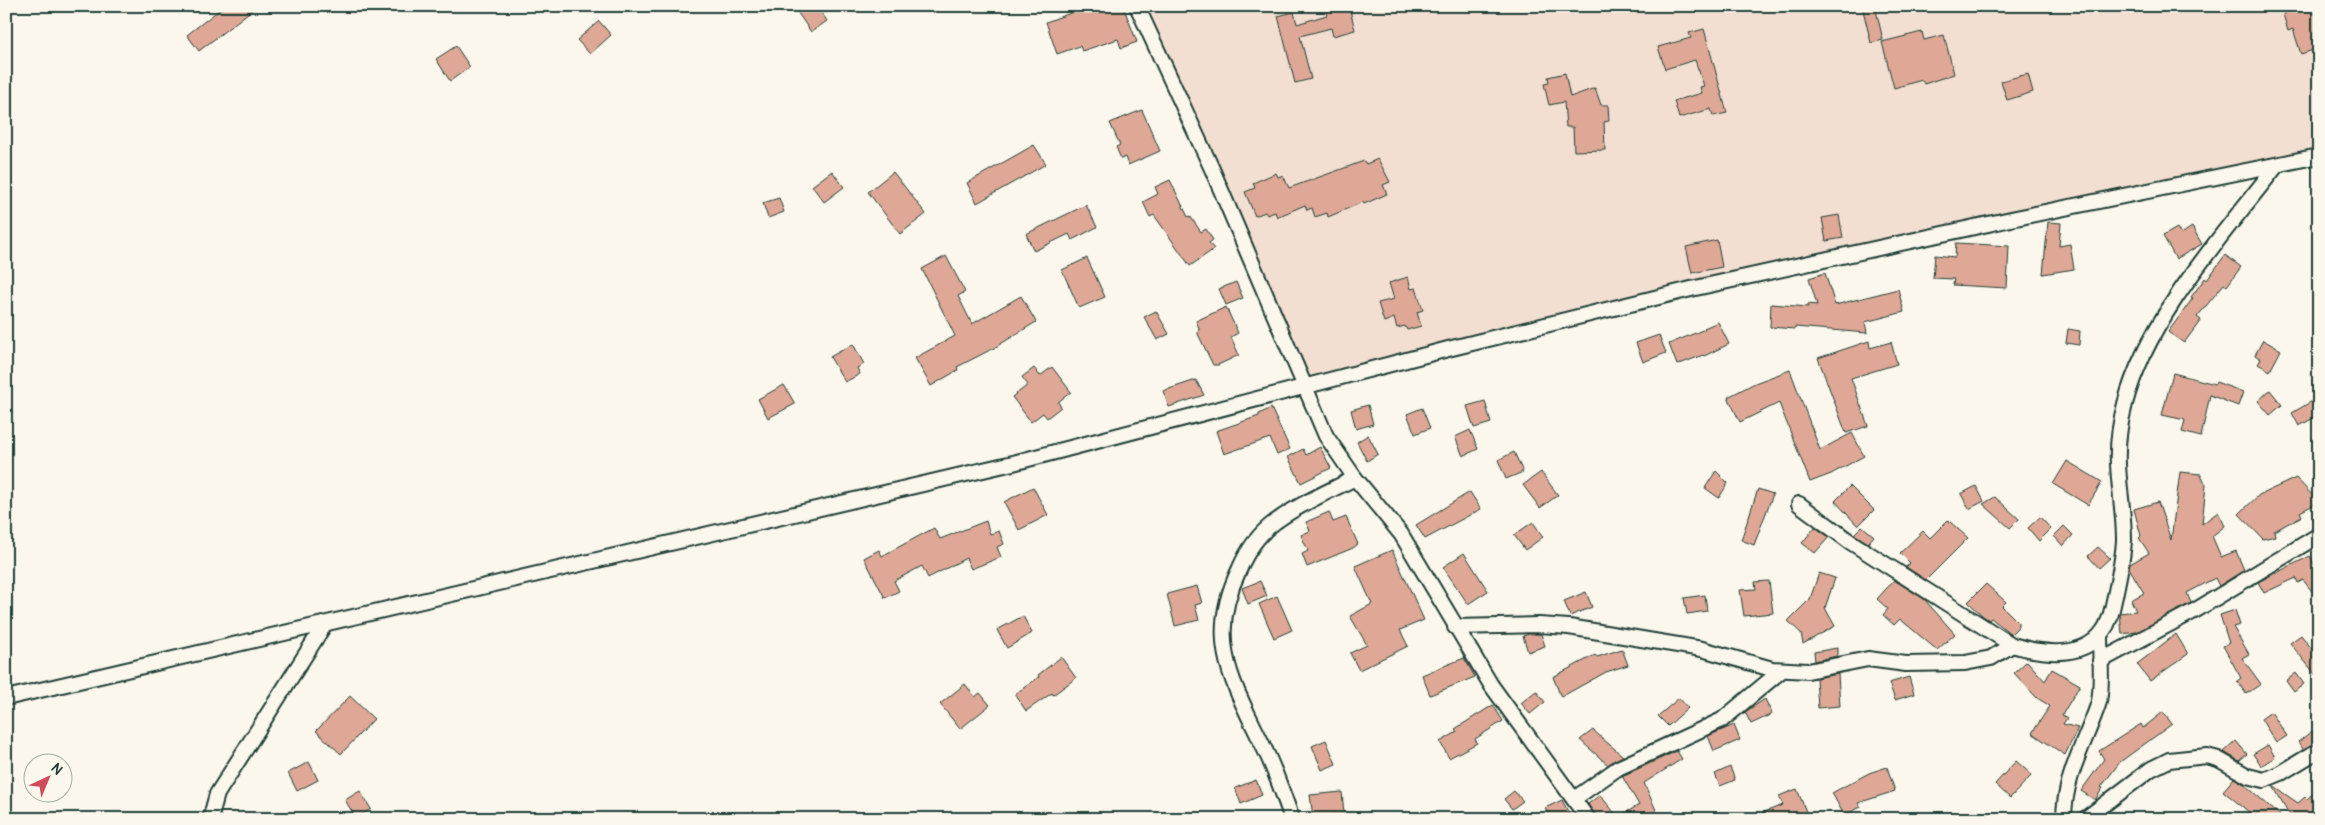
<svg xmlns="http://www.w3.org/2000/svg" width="2325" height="825" font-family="Pangolin,sans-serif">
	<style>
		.built { fill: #f3dfd2 }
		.building { fill: #dfa896; stroke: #1f3d34 }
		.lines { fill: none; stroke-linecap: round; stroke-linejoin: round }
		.street-casing { stroke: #1f3d34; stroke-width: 18 }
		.street { stroke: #fbf7ec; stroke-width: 14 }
	</style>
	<rect width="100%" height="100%" fill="#fbf7ec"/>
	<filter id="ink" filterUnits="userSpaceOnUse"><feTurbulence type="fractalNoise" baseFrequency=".02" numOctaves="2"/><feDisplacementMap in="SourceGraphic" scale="10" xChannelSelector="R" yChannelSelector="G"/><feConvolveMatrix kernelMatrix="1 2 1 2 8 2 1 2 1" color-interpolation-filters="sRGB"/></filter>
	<g filter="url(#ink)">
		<path class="built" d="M1140 6H2319V152L1311 381Z"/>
		<g class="building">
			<path d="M224 6H257L199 51 187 35Z"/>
			<path d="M793 6H817L827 21 811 32Z"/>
			<path d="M1090 6H1123L1137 42 1121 48 1118 39 1082 51 1080 46 1057 54 1046 22Z"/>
			<path d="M1324 6H1349L1355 30 1333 36 1331 28 1300 36 1311 79 1295 83 1278 16 1294 12 1297 24 1327 15Z"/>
			<path d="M1862 6H1875L1883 40 1871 43Z"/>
			<path d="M2286 6H2319V48L2301 54 2293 29 2288 31 2283 14 2288 12Z"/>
			<path d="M599 21 611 35 590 54 577 40Z"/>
			<path d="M1704 29 1727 113 1713 116 1711 109 1679 118 1674 101 1702 93 1700 87 1704 86 1695 60 1665 69 1658 47 1691 38 1689 33Z"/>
			<path d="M1922 32 1924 40 1944 35 1954 74 1924 84 1922 80 1894 88 1882 42Z"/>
			<path d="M456 46 470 67 450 81 436 59Z"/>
			<path d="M1565 73 1570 97 1595 88 1601 105H1608L1609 121 1604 122 1605 150 1574 151 1573 127H1566L1564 102 1549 105 1544 84 1549 83 1548 77Z"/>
			<path d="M2028 74 2033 92 2007 100 2001 81Z"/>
			<path d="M1142 110 1160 151 1128 165 1125 157 1121 159 1116 147 1120 145 1110 123Z"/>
			<path d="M1034 145 1046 164 977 203 967 183Z"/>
			<path d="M1378 159 1390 182 1383 185 1387 194 1364 204 1363 202 1328 217 1327 213 1315 217 1312 208 1307 210 1305 205 1277 217 1275 212 1267 215 1265 212 1255 216 1245 192 1255 188 1253 183 1276 173 1278 177 1283 175 1289 188 1364 161 1366 164Z"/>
			<path d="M832 171 844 187 824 202 812 186Z"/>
			<path d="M893 172 926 214 900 234 868 192Z"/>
			<path d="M1170 180 1188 217 1190 216 1201 232 1206 229 1213 240 1209 243 1214 249 1190 266 1154 215 1150 217 1143 202 1158 194 1155 187Z"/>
			<path d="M779 198 784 212 768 218 763 203Z"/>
			<path d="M1086 205 1097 227 1072 240 1069 234 1034 251 1026 234Z"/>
			<path d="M1839 215 1843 238 1826 241 1822 218Z"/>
			<path d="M2048 222 2061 223 2059 246 2070 244 2074 269 2043 274Z"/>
			<path d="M2192 227 2202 244 2176 259 2163 236 2177 228 2181 234Z"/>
			<path d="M1717 240 1722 267 1692 273 1686 247Z"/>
			<path d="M1956 243 2009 246 2007 288 1953 285 1954 279 1933 278 1935 255 1955 257Z"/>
			<path d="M2225 255 2241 267 2227 286 2224 284 2197 317 2201 320 2184 343 2168 332 2193 298 2191 297 2205 278 2207 280Z"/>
			<path d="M946 256 965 292 958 296 972 324 1021 296 1036 322 994 348 957 367 958 370 931 386 915 358 955 336 922 269Z"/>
			<path d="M1087 258 1105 297 1079 308 1062 270Z"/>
			<path d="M1825 273 1835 305 1898 289 1904 312 1865 322 1867 333 1795 327V329L1770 327 1771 304 1808 307V304L1817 305 1809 278Z"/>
			<path d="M1408 277 1411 289 1416 288 1423 310 1417 312 1421 326 1407 330 1405 326 1397 328 1394 318 1384 322 1378 303 1394 299 1389 283Z"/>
			<path d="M1236 282 1243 298 1226 305 1219 289Z"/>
			<path d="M1226 307 1238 333 1231 337 1239 355 1218 365H1213L1198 334 1199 328 1196 321Z"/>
			<path d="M1156 311 1169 334 1157 340 1144 317Z"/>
			<path d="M1718 322 1729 344 1704 356 1703 355 1677 365 1669 344 1705 329 1704 328Z"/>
			<path d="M2068 329 2080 331 2079 345 2066 343Z"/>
			<path d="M1659 335 1666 353 1643 362 1636 343Z"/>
			<path d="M2263 340 2281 350 2270 371 2258 364 2261 359 2255 355Z"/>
			<path d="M1869 341 1870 348 1891 342 1897 364 1851 378 1868 426 1846 433 1818 358Z"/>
			<path d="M853 344 864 364 857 368 860 374 845 382 830 357Z"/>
			<path d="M1052 367 1071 392 1058 402 1061 407 1047 418 1043 413 1031 422 1012 397 1028 385 1022 377 1034 368 1040 376Z"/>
			<path d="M1790 370 1820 450 1852 433 1864 456 1831 474 1810 482 1779 403 1740 422 1728 397 1755 383Z"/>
			<path d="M2173 373 2215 384 2216 382 2243 392 2238 406 2210 395 2201 437 2182 432 2185 420 2162 415Z"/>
			<path d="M1196 380 1204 395 1169 407 1163 391Z"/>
			<path d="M784 385 795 404 768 418 758 399Z"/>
			<path d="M2270 390 2282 405 2270 415 2258 401Z"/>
			<path d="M2319 397V415L2299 426 2292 413Z"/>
			<path d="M1485 401 1491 423 1474 428 1467 406Z"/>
			<path d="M1368 405 1373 424 1356 429 1351 410Z"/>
			<path d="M1271 408 1290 449 1277 455 1270 438 1224 454 1216 431 1259 416V414Z"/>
			<path d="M1422 408 1430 428 1415 434 1407 414Z"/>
			<path d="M1470 430 1478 449 1463 456 1455 437Z"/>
			<path d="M1368 435 1378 454 1367 461 1357 442Z"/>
			<path d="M1320 447 1331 468 1301 483 1288 457 1303 449 1306 455Z"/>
			<path d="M1514 452 1523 472 1506 479 1498 460Z"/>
			<path d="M2067 461 2102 482 2088 505 2053 484Z"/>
			<path d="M1716 471 1728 483 1719 498 1705 488Z"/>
			<path d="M1541 472 1558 495 1540 508 1523 485Z"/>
			<path d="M2180 472 2201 474 2206 485 2202 524 2218 512 2225 526 2212 536 2221 557 2236 551 2244 570 2219 586 2215 578 2187 593 2191 603 2137 632 2122 634 2120 613 2136 611 2131 600 2144 593 2129 568 2130 564 2149 553 2139 538 2141 536 2134 509 2158 502 2171 540Z"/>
			<path d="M2296 478 2319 502 2300 512 2302 516 2274 531 2275 536 2263 539 2239 514 2259 495Z"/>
			<path d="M1850 486 1874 510 1858 526 1835 501Z"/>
			<path d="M1976 486 1984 501 1969 509 1961 494Z"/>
			<path d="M1033 487 1048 515 1019 530 1004 502Z"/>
			<path d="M1758 489 1773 494 1754 545 1741 540Z"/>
			<path d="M1470 492 1481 509 1425 539 1416 525Z"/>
			<path d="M1995 497 2019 519 2010 528 1983 504Z"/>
			<path d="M1329 512 1333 522 1346 517 1358 544 1353 548 1307 567 1302 554 1308 551 1301 535 1310 531 1306 522Z"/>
			<path d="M2040 517 2051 529 2039 541 2028 528Z"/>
			<path d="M1948 520 1968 538 1926 580 1906 567 1910 563 1900 553 1923 531 1930 538Z"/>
			<path d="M986 521 990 534 999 531 1004 544 997 547 1001 557 971 569 966 558 928 578 922 566 894 581 899 591 885 598 864 558 879 550 882 556 934 528 940 539Z"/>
			<path d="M1533 522 1543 537 1525 550 1514 535Z"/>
			<path d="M1862 526 1874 536 1868 543 1854 534Z"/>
			<path d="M2064 526 2073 535 2063 546 2054 536Z"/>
			<path d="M1815 527 1829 537 1815 553 1802 543Z"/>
			<path d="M2098 547 2110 558 2099 568 2088 556Z"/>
			<path d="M1392 550 1424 620 1400 630 1408 646 1359 670 1350 653 1367 645 1350 616 1372 604 1355 566Z"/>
			<path d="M1464 553 1488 591 1468 604 1443 567Z"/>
			<path d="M2310 556 2319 573V600L2303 580 2298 583 2296 578 2264 593 2258 582Z"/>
			<path d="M1819 573 1835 578 1825 608 1835 626 1803 644 1801 633 1788 621 1810 599Z"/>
			<path d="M1894 580 1924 599 1955 634 1937 650 1900 619 1894 625 1883 615 1888 609 1877 599Z"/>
			<path d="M1260 581 1267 596 1248 604 1242 588Z"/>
			<path d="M1769 581 1773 613 1744 616 1740 590 1756 589 1755 582Z"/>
			<path d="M1986 584 2006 602 2002 606 2018 622V627L2011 634 1991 618 1989 620 1983 616 1968 602Z"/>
			<path d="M1197 586 1202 603 1195 605 1199 620 1175 626 1167 594Z"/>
			<path d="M1586 592 1592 607 1570 616 1564 601Z"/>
			<path d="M1705 595 1707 611 1687 614 1684 598Z"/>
			<path d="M1277 596 1292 630 1274 638 1259 604Z"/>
			<path d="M2235 610 2240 625 2233 627 2249 654 2242 658 2261 684 2246 694 2237 681 2241 678 2223 646 2229 643 2220 615Z"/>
			<path d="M1023 616 1032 633 1007 648 997 630Z"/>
			<path d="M1529 634H1541L1545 646 1528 652 1523 636Z"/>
			<path d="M2176 634 2188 654 2150 681 2137 664Z"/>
			<path d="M2301 635 2319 658V679L2290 643Z"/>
			<path d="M1837 648V656L1815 661 1814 652Z"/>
			<path d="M1622 649 1628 665 1606 672 1561 697 1553 677 1595 655 1597 657Z"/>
			<path d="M1061 657 1076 678 1053 695 1052 693 1026 711 1015 694 1039 677 1038 675Z"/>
			<path d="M1464 658 1475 677 1430 695 1422 675Z"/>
			<path d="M2027 661 2045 681 2052 669 2080 685 2062 715 2067 718 2063 724 2078 728 2065 755 2032 733 2050 706 2037 698 2014 673Z"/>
			<path d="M2296 673 2304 684 2294 692 2286 681Z"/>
			<path d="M1838 674 1840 706 1818 708 1816 678Z"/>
			<path d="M1909 677 1914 694 1895 700 1889 683Z"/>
			<path d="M965 684 975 697 980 693 990 705 960 729 940 704Z"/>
			<path d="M1536 691 1545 702 1530 714 1521 703Z"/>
			<path d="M350 696 374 719 341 754 316 731Z"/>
			<path d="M1679 698 1688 708 1668 726 1658 716Z"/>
			<path d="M1765 699 1772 714 1751 724 1745 712Z"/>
			<path d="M1493 705 1503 721 1475 739 1477 743 1449 758 1440 742 1457 732 1455 729Z"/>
			<path d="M2163 712 2172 724 2120 762 2101 787 2103 788 2095 800 2081 791 2104 759 2099 751 2141 724 2143 728Z"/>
			<path d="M2271 712 2287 736 2276 743 2261 719Z"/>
			<path d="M1734 725 1740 740 1714 751 1708 736Z"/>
			<path d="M1593 730 1603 739 1623 756 1608 765 1580 740Z"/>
			<path d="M2312 731 2319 740V745L2313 744 2303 749 2298 742Z"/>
			<path d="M1326 740 1336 764 1322 770 1312 746Z"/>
			<path d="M2236 741 2247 754 2239 761 2224 752Z"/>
			<path d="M2268 745 2275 757 2261 766 2253 754Z"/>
			<path d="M1677 751 1682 759 1644 783 1660 819H1597L1588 804 1600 795 1618 817 1639 805 1622 776Z"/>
			<path d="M2016 761 2032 775 2010 798 1995 784Z"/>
			<path d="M309 762 318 780 297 791 288 773Z"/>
			<path d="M1730 767 1735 780 1720 786 1715 774Z"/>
			<path d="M1887 767 1895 791 1858 803 1861 807 1844 815 1832 793 1869 773Z"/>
			<path d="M2234 778 2244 784 2284 819H2245L2249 812 2223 791Z"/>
			<path d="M1256 780 1262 795 1241 804 1235 788Z"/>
			<path d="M2273 786 2298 803 2305 797 2307 799 2319 788V819H2292Z"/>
			<path d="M1797 789 1809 819H1751V817L1783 805 1779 796Z"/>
			<path d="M360 791 371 809 356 818 345 800Z"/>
			<path d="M1514 791 1523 801 1512 809 1504 799Z"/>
			<path d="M1342 792 1344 814 1313 817 1310 795Z"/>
			<path d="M1562 800 1571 817 1574 815 1577 819H1551L1545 808Z"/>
		</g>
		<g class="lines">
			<defs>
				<g id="street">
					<path d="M1137 6 1212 169 1326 436 1355 478 1401 534 1491 685 1588 819"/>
					<path d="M1799 504 1849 541 2012 645C2040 653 2083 660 2103 631 2111 621 2112 608 2115 596 2119 577 2123 559 2124 540 2124 514 2119 489 2118 464 2117 444 2120 423 2125 404 2147 318 2223 235 2277 165"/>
					<path d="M1455 627 1539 625 1569 627 1702 649 1772 669 1808 671 1868 659 1906 664 1965 663 1991 658 2012 645"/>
					<path d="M2100 661 2196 610 2319 535"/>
					<path d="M6 698 1013 463 1452 348 1691 289 2011 219 2319 156"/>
					<path d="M1574 799 1618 768 1722 720 1782 670"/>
					<path d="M213 819 211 816 217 794 325 624"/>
					<path d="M1292 819C1284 796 1276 773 1266 752 1235 686 1204 643 1239 570 1247 551 1258 534 1275 522 1299 504 1328 492 1355 478"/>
					<path d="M2064 819C2064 777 2085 743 2098 705 2103 689 2100 654 2100 636"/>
					<path d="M2085 819 2151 769 2169 760 2207 756 2218 759 2248 776 2264 780 2281 773 2314 753"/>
				</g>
			</defs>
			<use href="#street" class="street-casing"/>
			<use href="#street" class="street"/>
		</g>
	</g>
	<rect width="2325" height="825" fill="none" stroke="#fbf7ec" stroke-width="25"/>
	<rect x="12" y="12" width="2300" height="800" fill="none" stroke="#1f3d34" stroke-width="2" filter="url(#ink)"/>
	<g transform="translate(48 778) rotate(44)"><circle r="24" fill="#fbf7ec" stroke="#a3ada2"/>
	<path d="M0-4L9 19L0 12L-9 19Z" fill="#d1495b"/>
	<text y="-8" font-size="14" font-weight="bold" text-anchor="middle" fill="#1f3d34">N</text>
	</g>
</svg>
